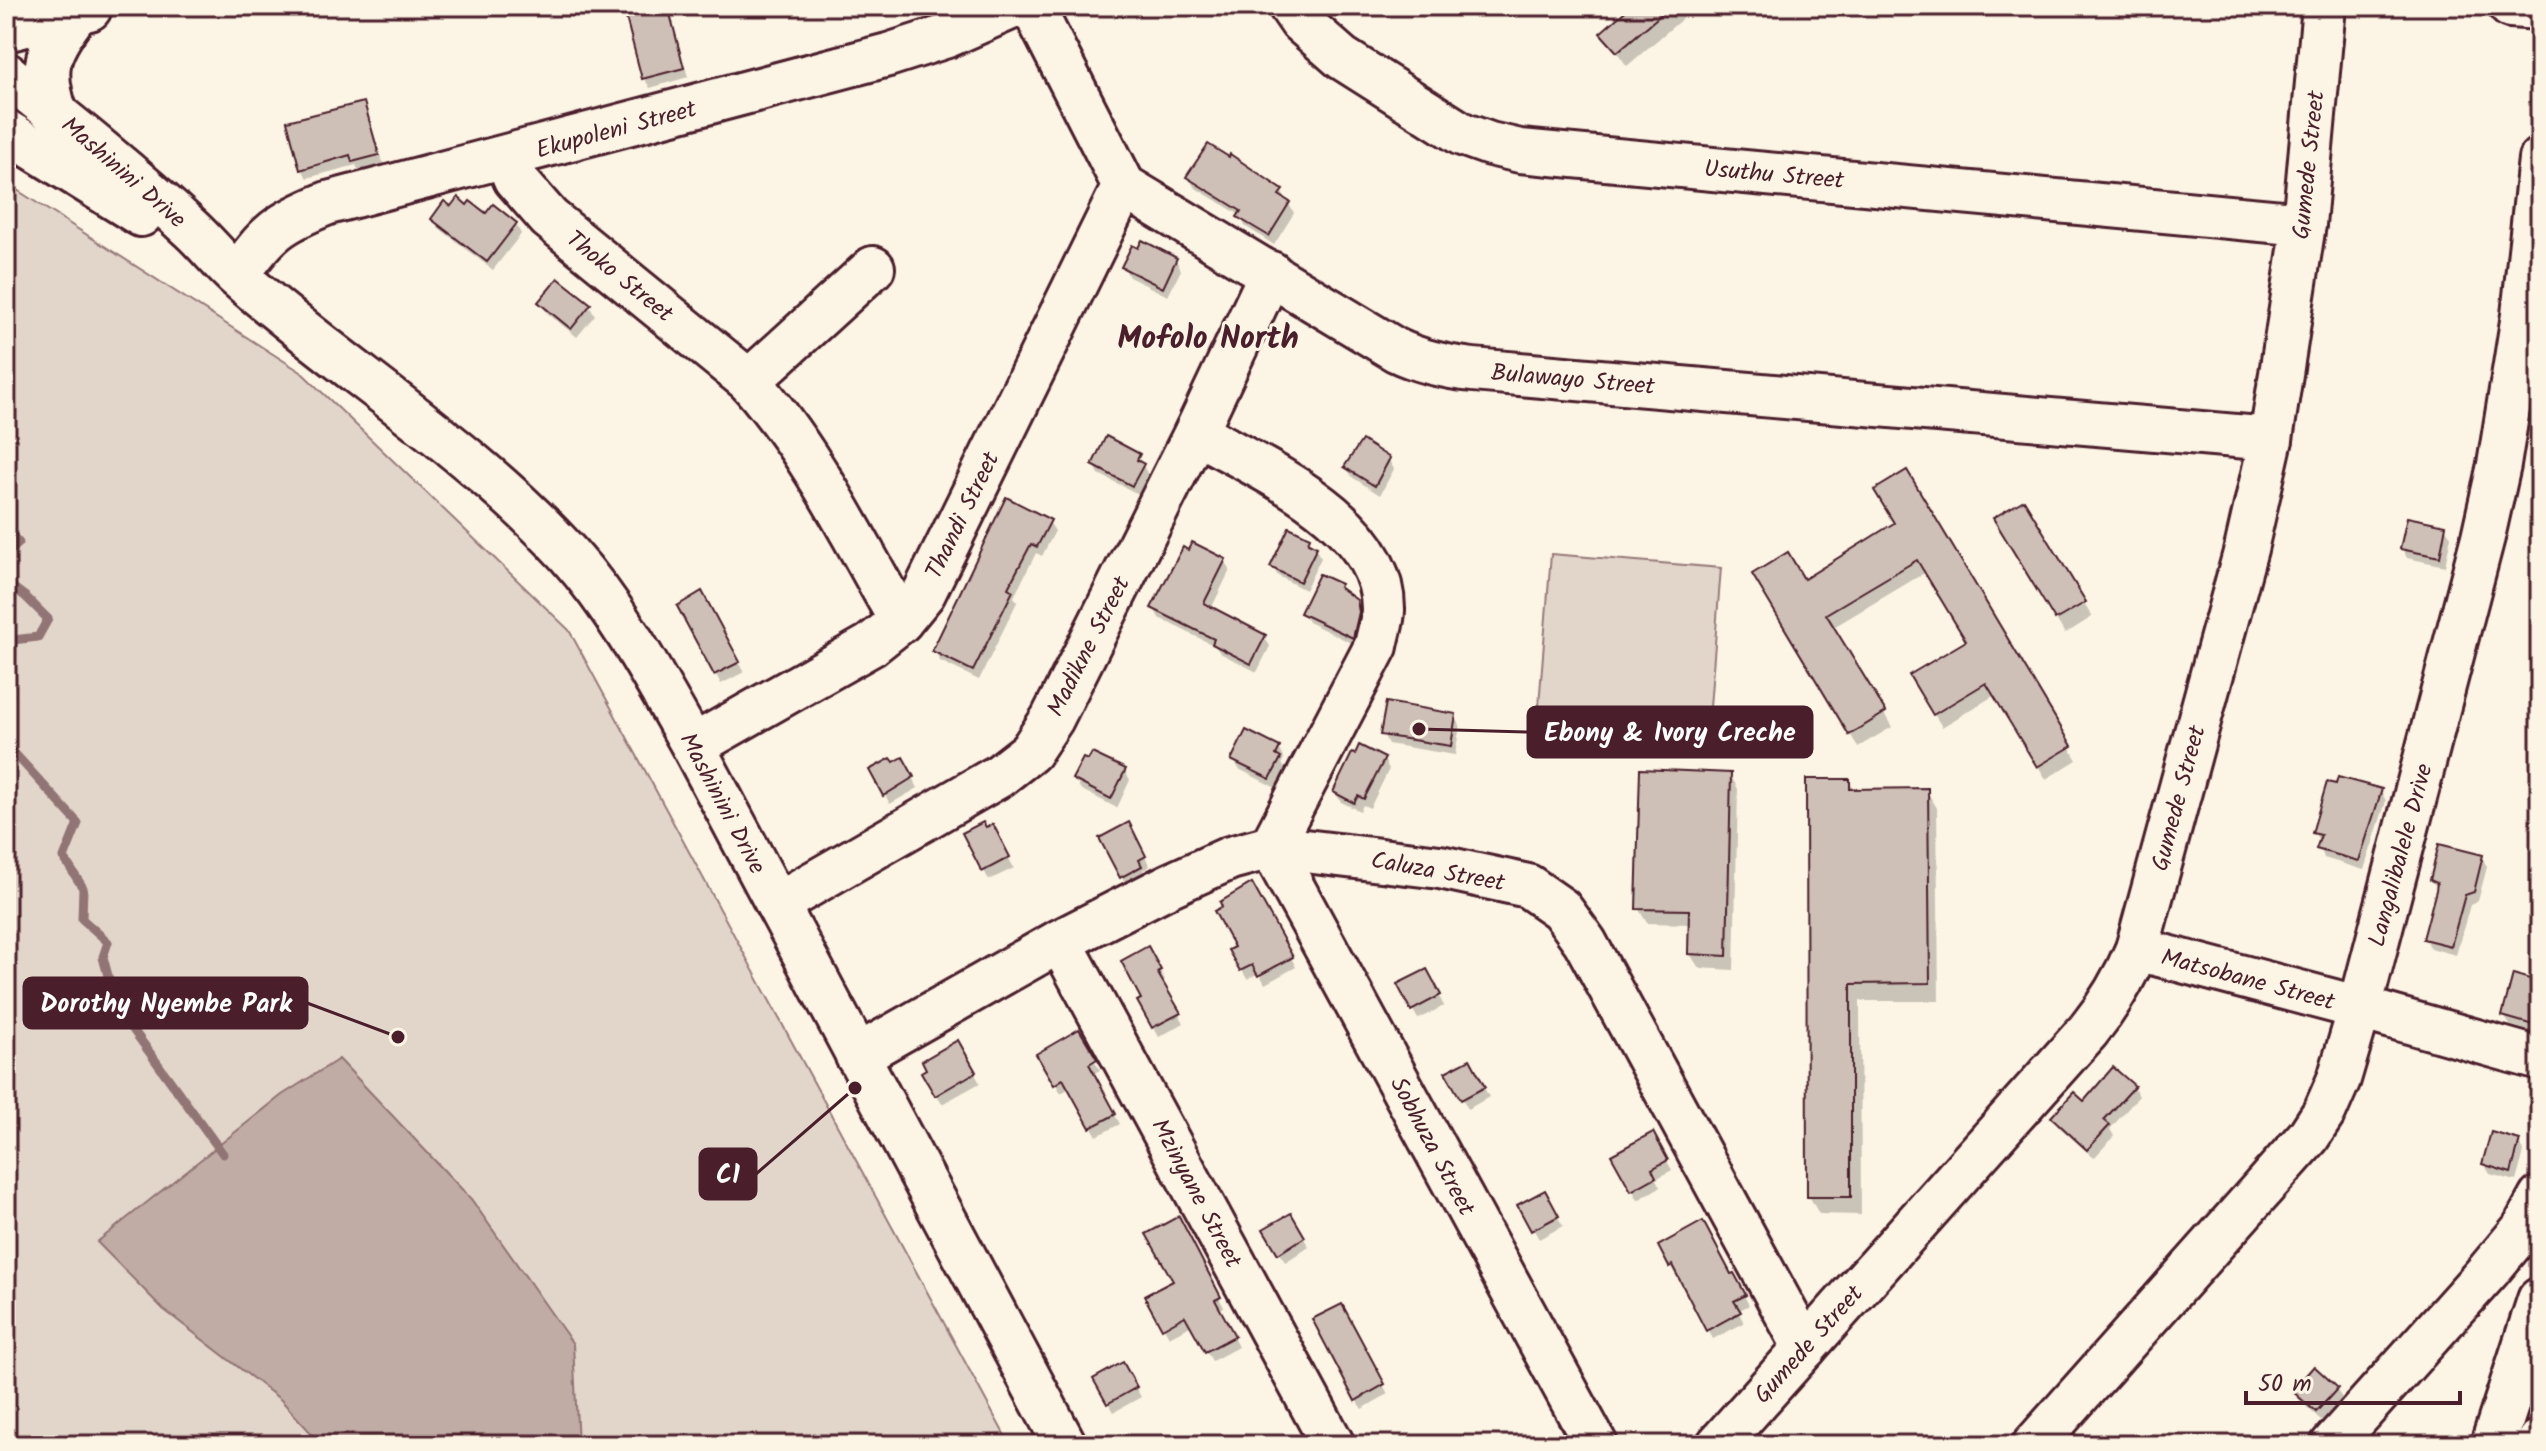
<svg xmlns="http://www.w3.org/2000/svg" width="2546" height="1451" font-family="Kalam,sans-serif">
	<style>
		.green { fill: #e2d5ca; stroke: #967a7a; stroke-width: 2 }
		.water { fill: #c0aca5; stroke: #917474; stroke-width: 2 }
		.shadow { fill: #0003 }
		.lines { fill: none; stroke-linecap: round; stroke-linejoin: round }
		.stream { stroke: #917474; stroke-width: 9 }
		.building { fill: #cfc0b7; stroke: #4a1f2b; stroke-width: 2 }
		.minor-casing { stroke: #4a1f2b; stroke-width: 48 }
		.major-casing { stroke: #4a1f2b; stroke-width: 50 }
		.minor { stroke: #fcf5e5; stroke-width: 42 }
		.major { stroke: #fcf5e5; stroke-width: 44 }
		.labels { text-anchor: middle; stroke-width: 6; stroke-linejoin: round; paint-order: stroke }
		.street-label { font-size: 24px; fill: #4a1f2b; stroke: #fcf5e5 }
		.district-label { font-size: 32px; font-weight: bold; fill: #4a1f2b; stroke: #fcf5e5 }
		.leader { fill: none; stroke: #4a1f2b; stroke-width: 3 }
		.callout-dot { fill: #4a1f2b; stroke: #fcf5e5; stroke-width: 3 }
		.callout { fill: #4a1f2b; stroke: #4a1f2b; stroke-width: 3 }
		.callout-label { font-size: 26px; text-anchor: middle; font-weight: bold; fill: #fff }
	</style>
	<rect width="100%" height="100%" fill="#fcf5e5"/>
	<filter id="ink" filterUnits="userSpaceOnUse"><feTurbulence type="fractalNoise" baseFrequency=".0125" numOctaves="2"/><feDisplacementMap in="SourceGraphic" scale="16" xChannelSelector="R" yChannelSelector="G"/><feConvolveMatrix kernelMatrix="1 2 1 2 8 2 1 2 1" color-interpolation-filters="sRGB"/></filter>
	<g filter="url(#ink)">
		<g class="green">
			<path d="M6 183 301 372 569 630 1010 1445H6Z"/>
			<path d="M1551 554 1721 568 1708 732 1538 718Z"/>
		</g>
		<path class="water" d="M339 1059 471 1199 573 1344 578 1445H322L281 1400 163 1309 97 1242 282 1095Z"/>
		<g class="shadow">
			<path d="M641 6H668L688 77 650 88 644 78Z"/>
			<path d="M1634 6H1697L1627 66 1603 33Z"/>
			<path d="M363 104 368 113 383 164 359 171 356 165 307 178 302 169Z"/>
			<path d="M1189 177 1281 191 1294 213 1274 245 1245 226 1240 215 1194 187Z"/>
			<path d="M468 207 516 224 521 234 493 270 439 228 433 219 452 209Z"/>
			<path d="M1176 260 1181 270 1168 296 1129 277 1124 267Z"/>
			<path d="M541 302 589 306 595 315 577 337 546 312Z"/>
			<path d="M1138 456 1148 475 1138 494 1099 474 1094 464Z"/>
			<path d="M1388 459 1394 469 1380 495 1352 477 1347 468Z"/>
			<path d="M1906 473 2077 760 2046 779 1995 695 1942 727 1911 676 1968 642 1926 572 1832 628 1892 727 1858 747 1754 575 1804 581 1897 524Z"/>
			<path d="M2023 503 2092 617 2065 634 1996 519Z"/>
			<path d="M1049 522 1055 531 1042 556 1036 553 1014 597 1017 602 979 680 940 661 935 651Z"/>
			<path d="M2445 527 2451 536 2445 566 2407 558 2402 548Z"/>
			<path d="M1309 539 1321 558 1305 590 1278 576 1273 567Z"/>
			<path d="M1224 561 1230 570 1211 609 1264 637 1270 646 1257 672 1220 653 1215 646 1159 618 1154 608Z"/>
			<path d="M1339 585 1343 592 1356 602 1362 612 1363 623 1358 646 1308 622 1303 613Z"/>
			<path d="M701 594 744 672 721 684 680 606Z"/>
			<path d="M1455 716 1460 725 1455 755 1388 744 1383 734Z"/>
			<path d="M1279 748 1284 758 1282 763 1285 769 1276 788 1239 769 1234 760Z"/>
			<path d="M902 759 918 788 890 804 872 771Z"/>
			<path d="M1384 760 1389 769 1370 808 1363 805 1360 811 1341 802 1335 792Z"/>
			<path d="M1089 763 1125 771 1130 780 1117 808 1080 789 1075 779Z"/>
			<path d="M1730 774 1738 789 1734 970 1699 968 1690 954 1691 924 1647 923 1638 908Z"/>
			<path d="M1849 781 1855 791 1926 790 1937 808 1939 1001H1860L1861 1215 1819 1214 1809 1196Z"/>
			<path d="M2381 791 2386 801 2364 870 2324 858 2315 832Z"/>
			<path d="M1128 825 1150 866 1143 870 1146 876 1127 886 1101 839Z"/>
			<path d="M992 827 1014 868 989 880 964 834Z"/>
			<path d="M2482 857 2487 867 2478 901 2470 905 2456 955 2430 948 2425 938 2438 890 2432 880Z"/>
			<path d="M1252 886 1296 967 1265 984 1259 973 1247 979 1231 951 1237 948Z"/>
			<path d="M1148 948 1165 980 1161 982 1184 1023 1159 1037 1140 1002 1144 999Z"/>
			<path d="M1426 971 1444 1006 1418 1019 1413 1010Z"/>
			<path d="M2540 984V1034L2510 1025 2504 1016Z"/>
			<path d="M1078 1032 1100 1070 1092 1074 1120 1124 1097 1136 1070 1088 1061 1093 1039 1055Z"/>
			<path d="M957 1043 980 1083 942 1104 924 1073Z"/>
			<path d="M1470 1062 1489 1097 1468 1109 1448 1073Z"/>
			<path d="M2133 1087 2139 1096 2110 1129 2114 1136 2094 1158 2059 1127 2053 1117Z"/>
			<path d="M1652 1135 1672 1170 1656 1179 1660 1187 1638 1200 1614 1156Z"/>
			<path d="M2519 1142 2524 1152 2516 1181 2490 1174 2484 1164Z"/>
			<path d="M1544 1193 1563 1226 1539 1239 1520 1206Z"/>
			<path d="M1290 1215 1309 1247 1285 1262 1266 1230Z"/>
			<path d="M1660 1247 1733 1276 1749 1305 1738 1311 1744 1323 1713 1339 1679 1274 1676 1276Z"/>
			<path d="M1195 1252 1224 1307 1219 1310 1238 1347 1212 1361 1192 1325 1169 1337 1147 1297 1175 1282Z"/>
			<path d="M1341 1307 1388 1394 1362 1409 1356 1400Z"/>
			<path d="M1122 1365 1141 1397 1114 1412 1095 1379Z"/>
			<path d="M2336 1389 2342 1398 2322 1421 2300 1401 2294 1391Z"/>
			<path d="M2238 1435 2249 1445H2229Z"/>
		</g>
		<g class="lines">
			<g class="stream">
				<path d="M6 529 19 543 6 555"/>
				<path d="M6 582 26 597 48 619 38 637 13 640 6 736"/>
				<path d="M6 744 78 823 64 858 83 888 82 919 108 942 103 957 116 1006 223 1154"/>
			</g>
		</g>
		<g class="building">
			<path d="M623 6H668L684 68 642 79Z"/>
			<path d="M1631 6H1671L1617 52 1600 33Z"/>
			<path d="M364 102 379 155 352 162 350 155 300 170 287 121Z"/>
			<path d="M1208 144 1229 157 1230 154 1283 190 1279 195 1290 202 1269 236 1237 217 1241 211 1186 177Z"/>
			<path d="M458 197 467 205 470 201 486 213 493 204 517 223 487 262 431 219 444 201 451 206Z"/>
			<path d="M1142 240 1177 258 1163 288 1121 267 1132 245 1138 248Z"/>
			<path d="M558 278 591 304 571 329 538 302Z"/>
			<path d="M1106 436 1140 454 1137 460 1144 464 1132 486 1092 465Z"/>
			<path d="M1362 440 1390 458 1375 486 1344 467Z"/>
			<path d="M1907 470 2072 746 2037 767 1986 683 1933 715 1909 675 1966 641 1917 560 1826 614 1886 712 1849 735 1752 574 1788 552 1804 579 1894 523 1874 490Z"/>
			<path d="M1006 497 1051 520 1037 547 1031 544 1008 588 1013 591 973 671 932 651Z"/>
			<path d="M2024 500 2086 602 2055 620 1993 518Z"/>
			<path d="M2407 517 2446 525 2440 557 2400 549Z"/>
			<path d="M1289 527 1310 537 1308 543 1317 547 1300 582 1270 567Z"/>
			<path d="M1192 542 1226 559 1204 603 1266 635 1251 664 1212 644 1214 639 1151 608 1183 547 1188 550Z"/>
			<path d="M1319 574 1341 584 1339 587 1357 600 1359 612 1353 638 1300 613Z"/>
			<path d="M702 591 740 662 714 675 677 606Z"/>
			<path d="M1386 702 1456 714 1451 746 1380 735Z"/>
			<path d="M1246 730 1280 747 1276 755 1281 758 1270 779 1231 760Z"/>
			<path d="M1359 745 1385 758 1364 799 1358 796 1354 803 1333 792 1352 753 1355 754Z"/>
			<path d="M1092 753 1126 769 1111 799 1072 779 1083 758 1088 760Z"/>
			<path d="M903 757 914 777 883 796 869 770 891 758 894 762Z"/>
			<path d="M1640 769 1731 773 1727 956 1688 954 1689 910 1636 909Z"/>
			<path d="M2338 777 2382 789 2359 861 2316 849 2321 835 2312 833 2327 782 2336 784Z"/>
			<path d="M1806 779H1850V789L1928 788 1930 983 1851 984V1197H1807Z"/>
			<path d="M983 822 986 827 993 824 1010 857 982 872 962 833Z"/>
			<path d="M1129 822 1146 856 1139 860 1142 866 1120 878 1099 838Z"/>
			<path d="M2439 844 2483 855 2474 892 2465 895 2451 946 2423 939 2436 890 2437 883 2430 880Z"/>
			<path d="M1252 883 1293 957 1258 976 1252 965 1240 971 1228 950 1234 947 1214 911 1222 907 1220 902Z"/>
			<path d="M1148 946 1161 970 1157 972 1181 1013 1152 1028 1137 1001 1141 999 1121 961Z"/>
			<path d="M1427 969 1441 995 1411 1011 1397 984Z"/>
			<path d="M2513 974 2540 982V1027L2502 1016Z"/>
			<path d="M1079 1029 1097 1059 1089 1064 1116 1114 1090 1128 1063 1079 1054 1085 1036 1054Z"/>
			<path d="M958 1040 976 1072 935 1096 921 1072 926 1069 922 1061Z"/>
			<path d="M1470 1059 1485 1087 1461 1100 1445 1072Z"/>
			<path d="M2113 1067 2135 1086 2104 1120 2110 1125 2087 1150 2051 1117 2074 1092 2084 1101Z"/>
			<path d="M1653 1132 1668 1160 1652 1169 1656 1177 1631 1191 1611 1155Z"/>
			<path d="M2491 1132 2520 1140 2511 1173 2482 1164Z"/>
			<path d="M1545 1190 1559 1216 1531 1231 1517 1205Z"/>
			<path d="M1291 1213 1305 1237 1278 1254 1263 1229Z"/>
			<path d="M1179 1216 1221 1297 1215 1300 1235 1336 1205 1352 1185 1316 1162 1329 1144 1296 1173 1281 1146 1234Z"/>
			<path d="M1703 1221 1731 1274 1734 1273 1746 1295 1734 1301 1741 1312 1706 1331 1672 1265 1669 1267 1658 1246Z"/>
			<path d="M1342 1304 1385 1384 1355 1401 1312 1319Z"/>
			<path d="M1123 1362 1137 1387 1107 1404 1093 1379Z"/>
			<path d="M2314 1366 2338 1388 2316 1412 2292 1391Z"/>
		</g>
		<g class="lines">
			<defs>
				<g id="minor">
					<path d="M1032 6 1124 186 1396 350C1421 362 1445 367 1473 370L2271 439"/>
					<path d="M1290 6 1301 22 1342 58 1462 134 1490 144 1520 151 2304 224"/>
					<path d="M2510 6 2540 8"/>
					<path d="M6 74C69 124 133 175 192 230 208 245 222 263 238 277 344 370 474 450 568 554 619 611 655 679 693 746L1065 1445"/>
					<path d="M6 131 141 215"/>
					<path d="M506 158 515 179 549 218 749 381C812 452 854 539 901 621"/>
					<path d="M237 276C267 233 278 223 328 203L888 55 947 36 1015 6"/>
					<path d="M749 381 873 268"/>
					<path d="M1196 432C1261 470 1384 520 1383 610 1383 621 1378 634 1376 646L1271 847 1596 1445"/>
					<path d="M693 746 871 645 901 621 924 593 1124 186"/>
					<path d="M777 904 999 776 1030 752 1052 719 1196 432 1271 273"/>
					<path d="M1060 941 1333 1445"/>
					<path d="M2137 949 2360 1008 2540 1059"/>
					<path d="M857 1056 1060 941 1170 885 1230 858 1271 847 1440 867 1528 886 1561 909 1585 942 1805 1348"/>
					<path d="M1718 1445 2088 1031C2109 1005 2124 980 2137 949L2246 549 2271 439 2304 224 2324 6"/>
					<path d="M2034 1445 2308 1137 2325 1111 2339 1079 2360 1008 2483 537 2499 465 2523 315 2540 159"/>
					<path d="M2332 1445 2489 1270 2523 1229 2540 1198"/>
				</g>
				<g id="major">
					<path d="M6 29 89 8"/>
					<path d="M55 113C39 67 48 48 77 11"/>
					<path d="M2493 1445 2540 1300"/>
					<path d="M2539 1445 2540 1442"/>
				</g>
			</defs>
			<use href="#minor" class="minor-casing"/>
			<use href="#major" class="major-casing"/>
			<use href="#minor" class="minor"/>
			<use href="#major" class="major"/>
		</g>
	</g>
	<g class="labels">
		<g class="street-label">
			<text transform="translate(616 129) rotate(-15)" y="8">Ekupoleni Street</text>
			<text transform="translate(2308 165) rotate(-84)" y="8">Gumede Street</text>
			<text transform="translate(124 172) rotate(41)" y="8">Mashinini Drive</text>
			<text transform="translate(1774 174) rotate(5)" y="8">Usuthu Street</text>
			<text transform="translate(620 276) rotate(39)" y="8">Thoko Street</text>
			<text transform="translate(1573 379) rotate(5)" y="8">Bulawayo Street</text>
			<text transform="translate(962 515) rotate(-64)" y="8">Thandi Street</text>
			<text transform="translate(1088 646) rotate(-63)" y="8">Madikne Street</text>
			<text transform="translate(2178 798) rotate(-75)" y="8">Gumede Street</text>
			<text transform="translate(723 803) rotate(62)" y="8">Mashinini Drive</text>
			<text transform="translate(2400 855) rotate(-75)" y="8">Langalibalele Drive</text>
			<text transform="translate(1438 871) rotate(10)" y="8">Caluza Street</text>
			<text transform="translate(2248 979) rotate(15)" y="8">Matsobane Street</text>
			<text transform="translate(1433 1146) rotate(62)" y="8">Sobhuza Street</text>
			<text transform="translate(1197 1193) rotate(62)" y="8">Mzinyane Street</text>
			<text transform="translate(1808 1344) rotate(-48)" y="8">Gumede Street</text>
		</g>
		<g class="district-label">
			<text x="1208" y="348">Mofolo North</text>
		</g>
	</g>
	<path class="leader" d="M1419 729L1528 732M398 1037L307 1003M855 1088L756 1174"/>
	<g class="callout-dot">
		<circle cx="1419" cy="729" r="8"/>
		<circle cx="398" cy="1037" r="8"/>
		<circle cx="855" cy="1088" r="8"/>
	</g>
	<g class="callout">
		<rect x="1528" y="707" width="284" height="50" rx="8"/>
		<rect x="24" y="978" width="283" height="50" rx="8"/>
		<rect x="700" y="1149" width="56" height="50" rx="8"/>
	</g>
	<g class="callout-label">
		<text x="1670" y="741">Ebony &amp; Ivory Creche</text>
		<text x="166" y="1012">Dorothy Nyembe Park</text>
		<text x="728" y="1183">C1</text>
	</g>
	<rect width="2546" height="1451" fill="none" stroke="#fcf5e5" stroke-width="32"/>
	<rect x="16" y="16" width="2514" height="1419" fill="none" stroke="#4a1f2b" stroke-width="3" filter="url(#ink)"/>
	<path d="M2246 1391v12h214v-12" fill="none" stroke="#4a1f2b" stroke-width="4"/>
	<text x="2258" y="1391" font-size="24" fill="#4a1f2b" stroke="#fcf5e5" stroke-width="6" paint-order="stroke">50 m</text>
</svg>
